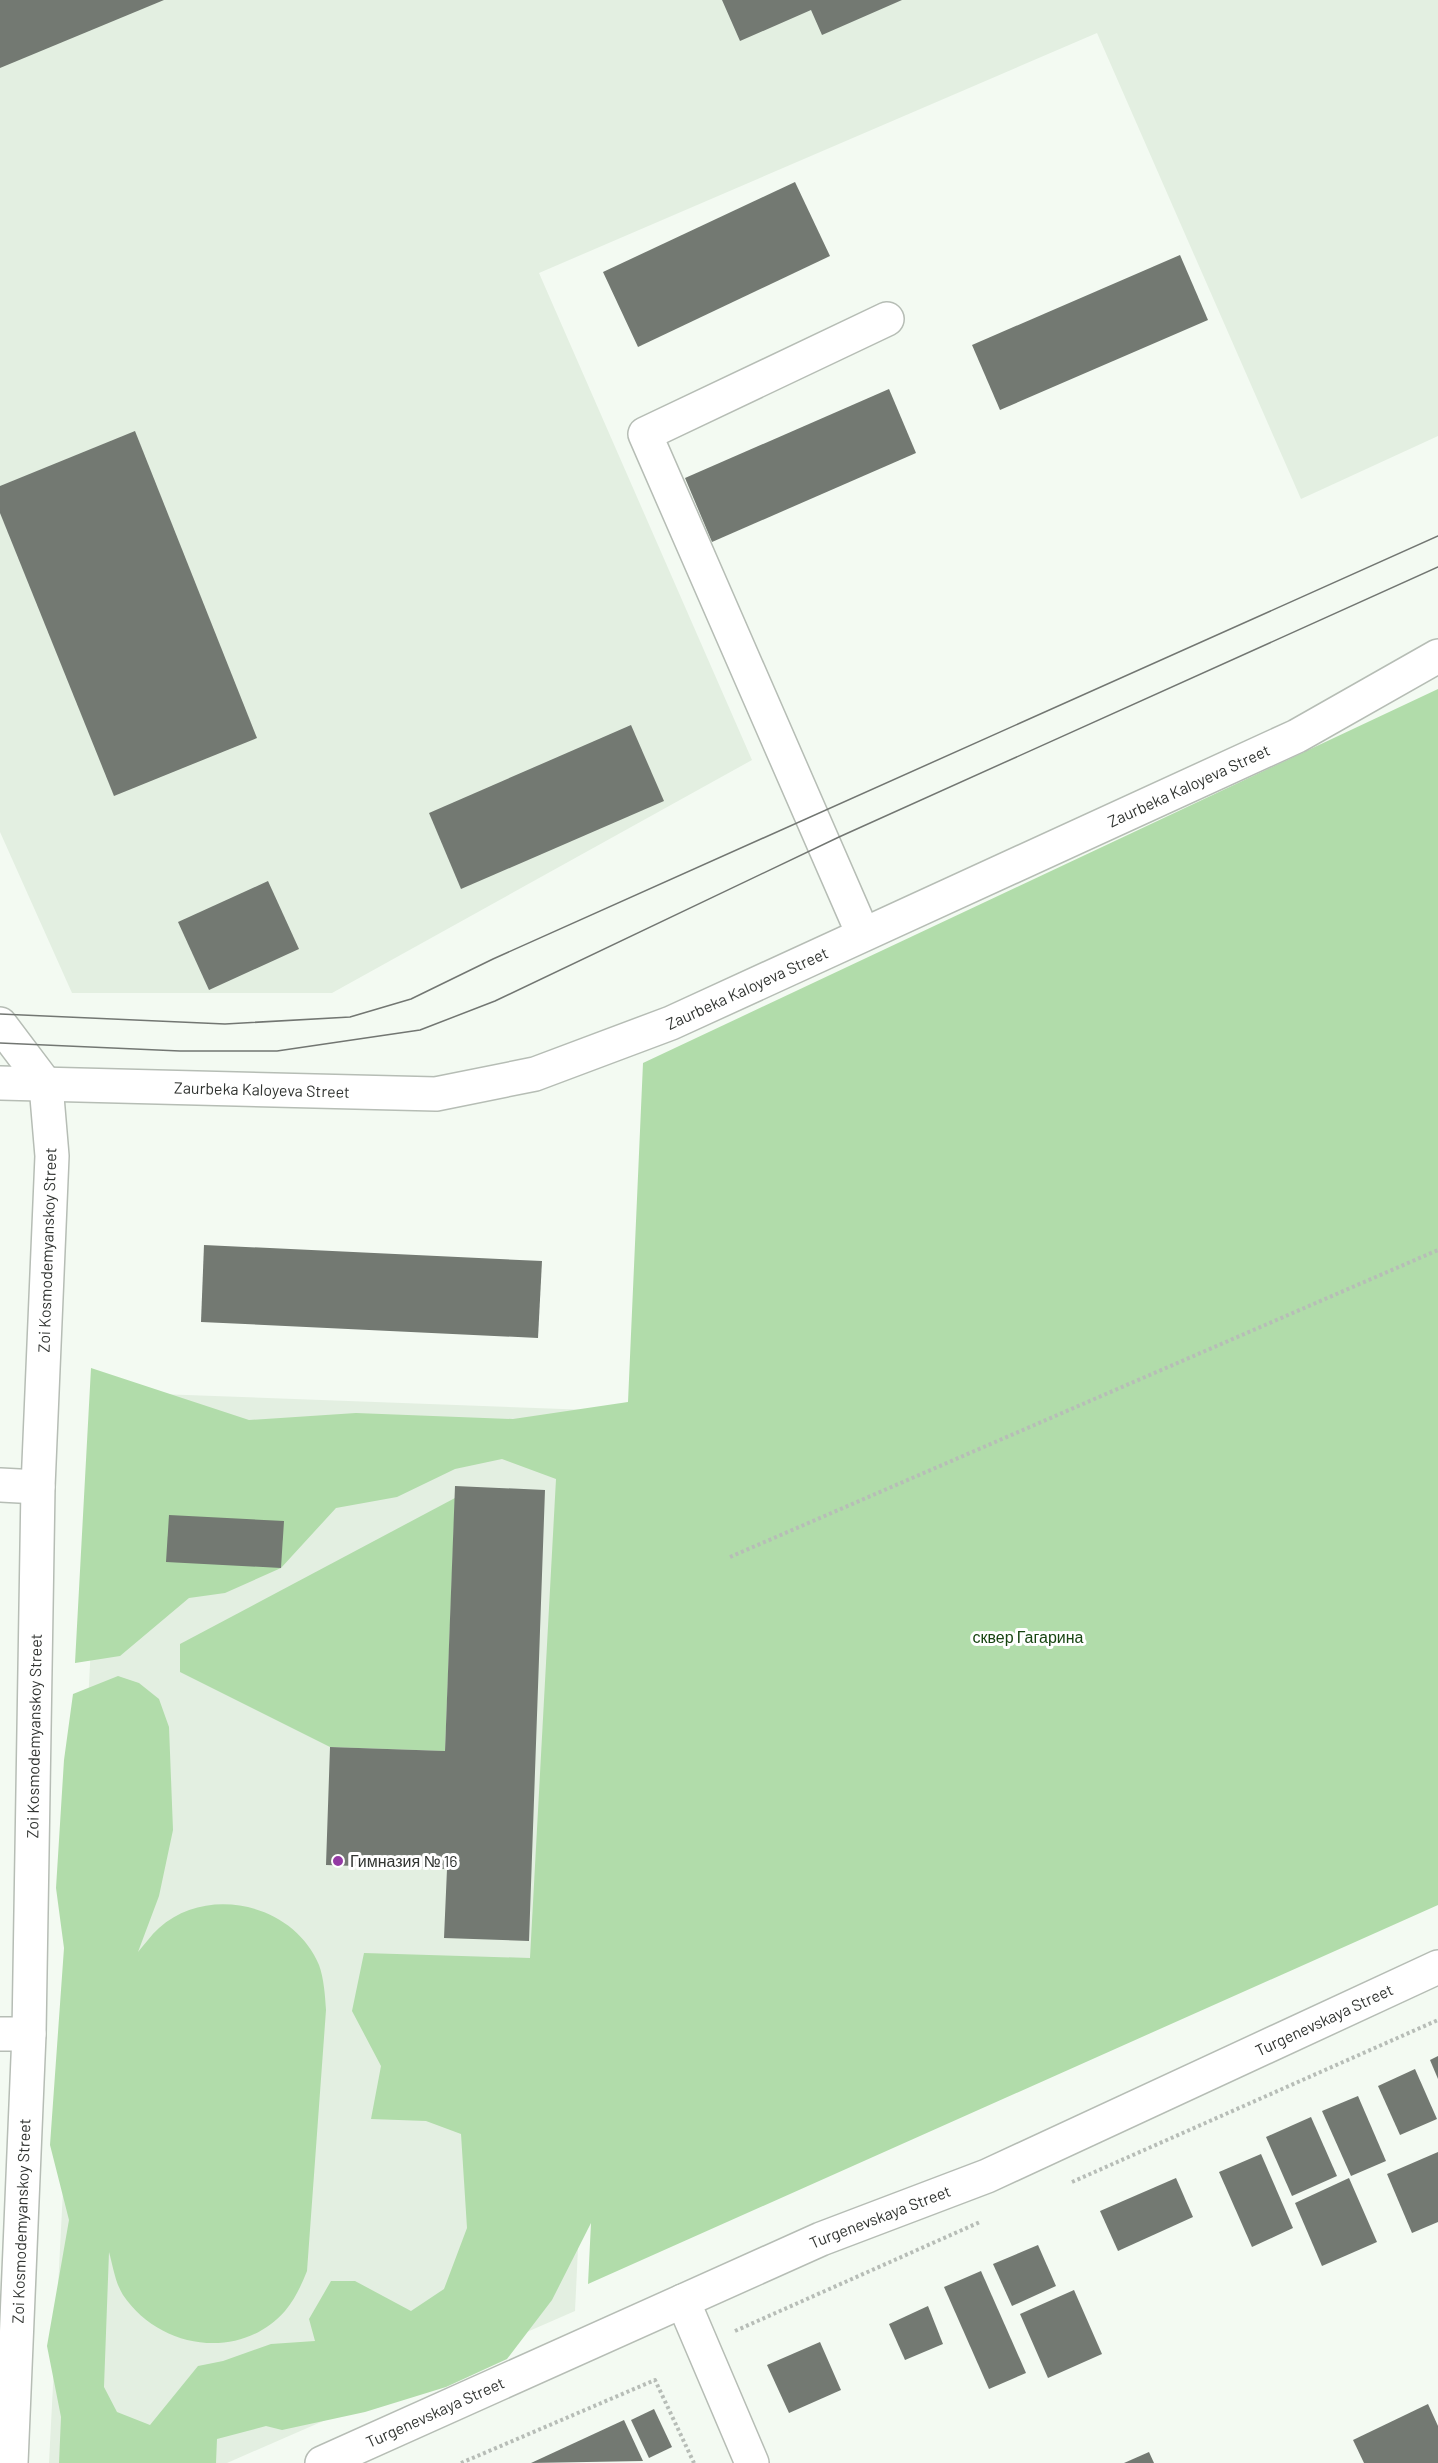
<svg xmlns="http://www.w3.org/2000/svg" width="1438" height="2463" font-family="Barlow,sans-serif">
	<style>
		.built { fill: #e3efe1 }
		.green { fill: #b1dcaa }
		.building { fill: #737972 }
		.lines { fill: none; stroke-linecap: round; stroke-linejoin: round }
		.minor-casing { stroke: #b6bdb5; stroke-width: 36 }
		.path { stroke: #b7bdb7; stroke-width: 4; stroke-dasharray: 3 3; stroke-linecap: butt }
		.minor { stroke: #fff; stroke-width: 33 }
		.tram { stroke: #727672; stroke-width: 1.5 }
		.poi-dot { fill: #943aa4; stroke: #fff; stroke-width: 2 }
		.labels { text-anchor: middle; stroke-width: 6; stroke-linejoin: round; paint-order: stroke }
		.street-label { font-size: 16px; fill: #303330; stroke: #fff }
		.park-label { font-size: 16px; fill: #174511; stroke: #fff }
		.poi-label { font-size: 16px; fill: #303330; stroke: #fff; text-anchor: start }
	</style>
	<rect width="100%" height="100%" fill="#f3faf2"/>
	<g class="built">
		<path d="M0 0H1438V436L1301 499 1097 33 539 273 752 760 332 993H72L0 832Z"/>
		<path d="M104 1392 618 1411 575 2311 227 2463H49Z"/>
	</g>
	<g class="green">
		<path d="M1438 689V1905L588 2284 591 2223 552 2300 507 2359 446 2387 365 2412 282 2430 266 2426 217 2439 216 2463H59L61 2417 47 2346 69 2220 50 2145 64 1948 56 1888 64 1760 73 1694 118 1676 139 1683 159 1699 169 1727 173 1830 159 1896 138 1952C145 1944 151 1935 159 1928 208 1884 294 1904 319 1965 324 1979 325 1995 326 2010L307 2271C301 2286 295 2299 285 2311 240 2362 159 2349 123 2295 115 2282 113 2266 109 2252L104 2387 117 2412 150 2425 198 2366 223 2361 271 2344 315 2341 309 2319 331 2281H355L411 2311 444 2289 467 2228 461 2134 426 2121 371 2119 381 2066 352 2011 364 1953 530 1958 556 1479 502 1459 455 1469 397 1497 336 1508 281 1568 225 1593 189 1598 120 1656 75 1663 91 1368 249 1420 356 1413 513 1419 628 1402 643 1063Z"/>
		<path d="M455 1498 445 1751 330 1747 180 1672V1644Z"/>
	</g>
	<g class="building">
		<path d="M0 0H164L0 68Z"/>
		<path d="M722 0H902L822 35 811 10 740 41Z"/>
		<path d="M795 182 830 256 638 347 603 272Z"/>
		<path d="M1180 255 1208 320 1000 410 972 345Z"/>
		<path d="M889 389 916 453 712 542 685 478Z"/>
		<path d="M135 431 257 738 114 796 0 513V486Z"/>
		<path d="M631 725 664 801 461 889 429 813Z"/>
		<path d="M268 881 299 949 209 990 178 922Z"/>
		<path d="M204 1245 542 1261 538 1338 201 1322Z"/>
		<path d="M455 1486 545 1490 529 1941 444 1938 447 1869 326 1865 330 1747 445 1751Z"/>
		<path d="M169 1515 284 1521 281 1568 166 1562Z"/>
		<path d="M1438 2056V2079L1430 2060Z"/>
		<path d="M1415 2069 1437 2119 1400 2135 1378 2086Z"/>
		<path d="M1358 2096 1386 2161 1351 2176 1322 2111Z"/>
		<path d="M1311 2117 1337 2176 1292 2196 1266 2137Z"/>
		<path d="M1438 2152V2222L1412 2233 1387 2174Z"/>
		<path d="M1261 2154 1293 2228 1252 2247 1219 2172Z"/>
		<path d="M1176 2178 1193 2217 1118 2251 1100 2211Z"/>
		<path d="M1349 2178 1377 2242 1322 2266 1295 2203Z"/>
		<path d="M1038 2245 1056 2286 1012 2306 993 2264Z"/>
		<path d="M981 2271 1026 2373 989 2389 944 2287Z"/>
		<path d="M1074 2290 1102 2354 1048 2378 1020 2314Z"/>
		<path d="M928 2306 943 2344 905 2360 889 2324Z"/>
		<path d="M820 2342 841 2390 789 2413 767 2365Z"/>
		<path d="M1428 2404 1438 2426V2463H1364L1353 2440Z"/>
		<path d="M654 2409 672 2447 649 2458 631 2420Z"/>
		<path d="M624 2420 643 2461 531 2463Z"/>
		<path d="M1149 2452 1154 2463H1124Z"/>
	</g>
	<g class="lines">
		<defs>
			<g id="minor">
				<path d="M863 934 645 434 887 319"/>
				<path d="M0 1024 46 1085 52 1156 38 1487 29 2034 11 2463"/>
				<path id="s1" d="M0 1083 436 1094 535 1074 671 1023 1297 736 1438 656"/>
				<path d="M0 1485 38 1487"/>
				<path d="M0 2034H29"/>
				<path d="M683 2301 752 2463"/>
				<path id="s2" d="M322 2463 821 2239 987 2176 1438 1967"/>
			</g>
		</defs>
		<use href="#minor" class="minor-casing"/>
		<g class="path">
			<path d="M730 1557 1438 1250"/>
			<path d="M1072 2182 1438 2020"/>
			<path d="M735 2331 980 2222"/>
			<path d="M461 2463 655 2380 694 2463"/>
		</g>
		<use href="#minor" class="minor"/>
		<g class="tram">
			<path d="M0 1014 225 1024 350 1017 411 999 493 959 1438 536"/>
			<path d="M0 1043 180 1051H277L420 1030 495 1001 839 837 1438 567"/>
		</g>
	</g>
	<circle class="poi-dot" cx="338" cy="1861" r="6"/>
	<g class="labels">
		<g class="street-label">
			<text dy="6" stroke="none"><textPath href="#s1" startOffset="1252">Zaurbeka Kaloyeva Street</textPath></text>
			<text dy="6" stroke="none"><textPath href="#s1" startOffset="766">Zaurbeka Kaloyeva Street</textPath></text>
			<text dy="6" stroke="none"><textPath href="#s1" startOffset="262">Zaurbeka Kaloyeva Street</textPath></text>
			<text transform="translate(47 1250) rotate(-88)" y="6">Zoi Kosmodemyanskoy Street</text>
			<text transform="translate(34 1736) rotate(-89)" y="6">Zoi Kosmodemyanskoy Street</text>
			<text dy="6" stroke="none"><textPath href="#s2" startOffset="1096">Turgenevskaya Street</textPath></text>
			<text dy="6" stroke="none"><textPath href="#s2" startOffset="610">Turgenevskaya Street</textPath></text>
			<text transform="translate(21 2221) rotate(-88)" y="6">Zoi Kosmodemyanskoy Street</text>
			<text dy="6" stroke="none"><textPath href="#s2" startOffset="124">Turgenevskaya Street</textPath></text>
		</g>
		<g class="park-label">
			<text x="1028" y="1643">сквер Гагарина</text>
		</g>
		<g class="poi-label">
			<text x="350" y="1867">Гимназия № 16</text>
		</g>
	</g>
</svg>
